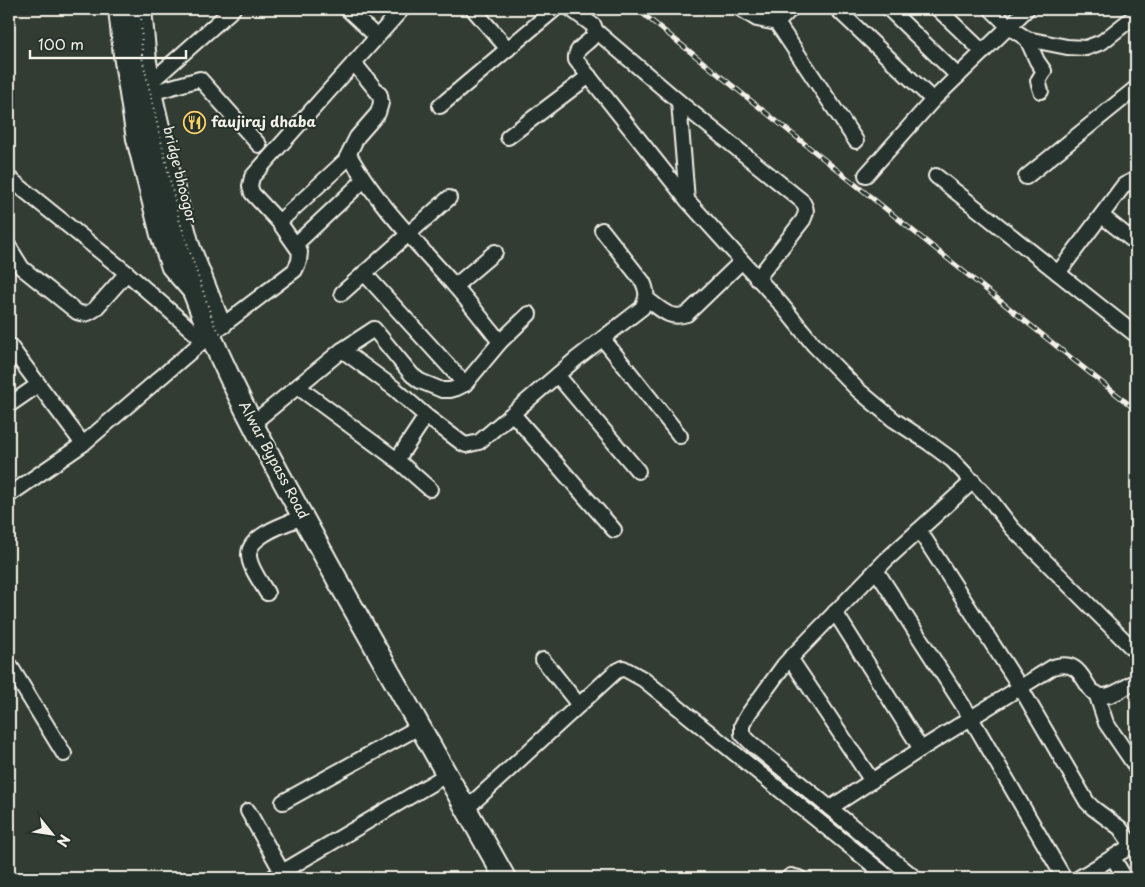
<svg xmlns="http://www.w3.org/2000/svg" width="1145" height="887" font-family="'Playpen Sans',sans-serif">
	<style>
		.lines { fill: none; stroke-linecap: round; stroke-linejoin: round }
		.minor-casing { stroke: #f4f1e8; stroke-width: 18 }
		.highway-casing { stroke: #f4f1e8; stroke-width: 24 }
		.minor { stroke: #26332d; stroke-width: 14 }
		.highway { stroke: #26332d; stroke-width: 20 }
		.rail-casing { stroke: #f4f1e8; stroke-width: 5 }
		.rail { stroke: #26332d; stroke-width: 3; stroke-dasharray: 9; stroke-linecap: butt }
		.path-bridge { stroke: #f4f1e8; stroke-width: 2; stroke-dasharray: 1 4; stroke-linecap: butt }
		.labels { text-anchor: middle; stroke-width: 4.5; stroke-linejoin: round; paint-order: stroke }
		.poi-label { font-size: 14px; font-weight: bold; fill: #f4f1e8; stroke: #26332d; text-anchor: start }
		.street-label { font-size: 14px; fill: #f4f1e8; stroke: #26332d }
	</style>
	<rect width="100%" height="100%" fill="#323c33"/>
	<filter id="ink" filterUnits="userSpaceOnUse"><feTurbulence type="fractalNoise" baseFrequency=".02" numOctaves="2"/><feDisplacementMap in="SourceGraphic" scale="10" xChannelSelector="R" yChannelSelector="G"/><feConvolveMatrix kernelMatrix="1 2 1 2 8 2 1 2 1" color-interpolation-filters="sRGB"/></filter>
	<g filter="url(#ink)">
		<g class="lines">
			<defs>
				<g id="minor">
					<path d="M116 9 121 55 134 139 158 235 169 268 190 292"/>
					<path d="M144 9 149 61 154 92 173 174 192 245 224 326"/>
					<path d="M347 9 377 37"/>
					<path d="M473 9 508 49"/>
					<path d="M571 9 594 26C599 43 574 43 576 60L687 200 780 303 814 345 858 390 894 420 929 443 952 460 992 502 1012 528 1136 652"/>
					<path d="M741 9 757 19 777 23 791 9"/>
					<path d="M837 9 933 100"/>
					<path d="M889 9 958 76"/>
					<path d="M938 9 983 52"/>
					<path d="M991 9 1009 27 1027 39 1067 47 1086 48 1102 42 1136 15"/>
					<path d="M777 23 856 141"/>
					<path d="M596 31 684 106 802 201C807 209 807 212 803 220L757 279"/>
					<path d="M1027 39 1037 61 1044 71 1038 81 1041 91"/>
					<path d="M152 81 233 9"/>
					<path d="M154 92 200 79 259 145"/>
					<path d="M679 102 687 200"/>
					<path d="M440 106 555 9"/>
					<path d="M508 137 589 76"/>
					<path d="M349 155C377 204 417 243 454 285 470 303 485 323 500 342"/>
					<path d="M866 175 933 100 1027 9"/>
					<path d="M936 176 1136 335"/>
					<path d="M1026 177 1136 88"/>
					<path d="M9 178 127 273 204 341"/>
					<path d="M1102 216 1136 243"/>
					<path d="M279 222 345 161 357 137 378 113 381 103 380 95 354 63"/>
					<path d="M296 244 364 180"/>
					<path d="M9 247 22 268 77 312C85 315 88 314 95 309L127 273"/>
					<path d="M364 273 465 384"/>
					<path d="M1058 273 1124 185 1136 179"/>
					<path d="M455 286 495 252"/>
					<path d="M342 293 449 198"/>
					<path d="M647 299C661 309 669 320 687 314L741 262"/>
					<path d="M603 339 680 436"/>
					<path d="M9 345 83 444"/>
					<path d="M342 350 394 388 426 416"/>
					<path d="M558 376 638 471"/>
					<path d="M298 387 397 460 430 489"/>
					<path d="M9 405 38 385"/>
					<path d="M513 414 614 530"/>
					<path d="M253 423 342 350 374 329 412 375 420 381 442 390H450L457 388 465 384 500 342 529 314"/>
					<path d="M397 460 426 416 462 443 466 445 479 442 576 359 642 308C647 298 648 293 643 282L602 230"/>
					<path d="M9 495 83 444 210 335 295 270 299 261 300 252 279 222 252 193 250 186 252 177 402 9"/>
					<path d="M919 530 1020 687 1087 802 1093 808 1120 828 1132 845"/>
					<path d="M876 570 971 718 1064 878"/>
					<path d="M267 593C261 582 249 567 249 555 248 535 288 523 303 517"/>
					<path d="M835 612 921 749"/>
					<path d="M790 658 872 781"/>
					<path d="M543 660 579 705"/>
					<path d="M9 664 64 754"/>
					<path d="M1096 693 1106 723 1136 767"/>
					<path d="M283 802 419 727"/>
					<path d="M830 808 921 749 1053 667C1088 657 1081 695 1103 696 1114 696 1127 686 1136 681"/>
					<path d="M466 809 615 672 623 668 643 679 889 878"/>
					<path d="M248 811 282 872"/>
					<path d="M1113 858 1125 878"/>
					<path d="M272 878 446 775"/>
					<path d="M788 878 791 876 799 878"/>
					<path d="M915 878 752 744 742 734V725L749 713 784 665 886 560 973 481"/>
					<path d="M1079 878 1136 843"/>
				</g>
				<path id="highway" d="M129 9C140 120 166 230 210 334 246 418 294 500 338 581 393 680 449 779 505 878"/>
			</defs>
			<use href="#minor" class="minor-casing"/>
			<use href="#highway" class="highway-casing"/>
			<use href="#minor" class="minor"/>
			<use href="#highway" class="highway"/>
			<defs>
				<path id="rail" d="M637 9 1136 410"/>
			</defs>
			<use href="#rail" class="rail-casing"/>
			<use href="#rail" class="rail"/>
			<path class="path-bridge" d="M141 9 142 57 179 219 214 324 225 340"/>
		</g>
	</g>
	<defs>
		<symbol id="restaurant-ring" viewBox="-11 -11 22 22"><circle r="9.5" fill="#26332d" stroke="#ffd166" stroke-width="1.5"/><path d="M-5-6h1v4h1v-4h1v4h1v-4h1v5L-1.5 .5V6h-2V.5L-5-1ZM5-6V6H3V1.5H1.5Q1.5-4 5-6Z" fill="#ffd166"/></symbol>
	</defs>
	<g fill-rule="evenodd">
		<use href="#restaurant-ring" x="182" y="110" width="25" height="25"/>
	</g>
	<g class="labels">
		<g class="poi-label">
			<text x="211" y="127">faujiraj dhaba</text>
		</g>
		<g class="street-label">
			<text transform="translate(180 175) rotate(76)" y="5">bridge bhoogor</text>
			<text transform="translate(274 460) rotate(62)" y="5">Alwar Bypass Road</text>
		</g>
	</g>
	<rect width="1145" height="887" fill="none" stroke="#26332d" stroke-width="30"/>
	<rect x="15" y="15" width="1115" height="857" fill="none" stroke="#f4f1e8" stroke-width="2" filter="url(#ink)"/>
	<g transform="translate(52 834) rotate(120)" stroke="#26332d" stroke-width="4" paint-order="stroke">
	<path d="M0-4L9 19L0 12L-9 19Z" fill="#f4f1e8"/>
	<text y="-8" font-size="14" font-weight="bold" text-anchor="middle" fill="#f4f1e8">N</text>
	</g>
	<path d="M30 50v8h156v-8" fill="none" stroke="#f4f1e8" stroke-width="2.5"/>
	<text x="38" y="50" font-size="15" fill="#f4f1e8" stroke="#26332d" stroke-width="4" paint-order="stroke">100 m</text>
</svg>
